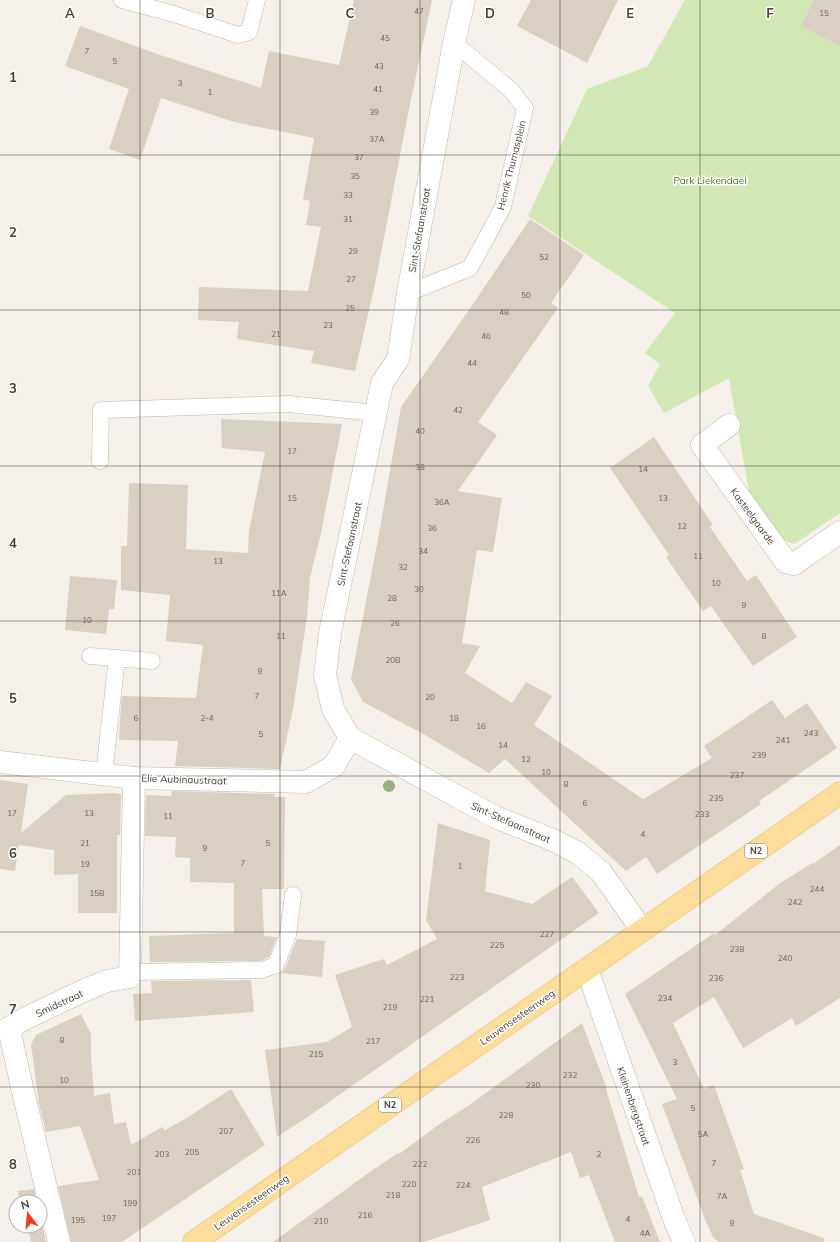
<svg xmlns="http://www.w3.org/2000/svg" width="840" height="1242" font-family="Mulish,sans-serif">
	<style>
		.green { fill: #d2e8b4 }
		.building { fill: #d9cfc2 }
		.lines { fill: none; stroke-linecap: round; stroke-linejoin: round }
		.lane-casing { stroke: #c0b8ac; stroke-width: 17 }
		.street-casing { stroke: #c0b8ac; stroke-width: 23 }
		.primary-casing { stroke: #e2ba6a; stroke-width: 23 }
		.lane { stroke: #fff; stroke-width: 16 }
		.street { stroke: #fff; stroke-width: 22 }
		.primary { stroke: #fcdd9b; stroke-width: 22 }
		.tree { fill: #98b081 }
		.grid { fill: none; stroke: #494138; stroke-width: 1; stroke-opacity: 0.55 }
		.labels { text-anchor: middle; stroke-width: 3; stroke-linejoin: round; paint-order: stroke }
		.number-label { font-size: 8px; fill: #6d645a }
		.shield { fill: #fff; stroke: #807a74; stroke-width: 1 }
		.shield-label { font-size: 9px; font-weight: bold; fill: #494138 }
		.street-label { font-size: 10px; fill: #494138; stroke: #fff }
		.park-label { font-size: 10px; fill: #4c7a2b; stroke: #fff }
		.grid-label { font-size: 13px; text-anchor: middle; font-weight: bold; fill: #494138; stroke: #fff; stroke-width: 3; stroke-linejoin: round; paint-order: stroke }
	</style>
	<rect width="100%" height="100%" fill="#f5f1ea"/>
	<path class="green" d="M685 0H840V513L794 544 779 538 750 497 729 378 664 413 648 386 660 364 645 353 675 313 528 216 587 89 648 66Z"/>
	<g class="building">
		<path d="M354 0H432L409 109 374 289 355 371 311 363 314 351 237 339 239 322 198 320 199 287 308 291 321 227 306 225 310 201 303 199 314 138 234 122 161 98 140 160 109 149 129 89 65 66 80 26 160 55 261 88 269 51 339 65Z"/>
		<path d="M531 0H618L587 63 517 26Z"/>
		<path d="M814 0H840V46L801 26Z"/>
		<path d="M530 219 584 255 551 303 558 308 478 422 497 435 458 491 502 498 493 552 477 550 462 643 480 646 465 673 512 703 526 682 552 696 534 725 643 799 712 758 704 746 772 700 785 718 807 703 837 748 759 801 761 804 657 874 646 857 626 871 505 759 489 773 425 735 363 702 351 679 379 534 401 407 471 307Z"/>
		<path d="M221 419 342 424 321 533 310 578 307 617 293 709 280 769 175 766 178 741 119 740 120 720 122 696 196 698 203 645 166 641 170 595 121 590V546H127L129 483 188 485 186 549 248 553 249 531 265 452 222 448Z"/>
		<path d="M654 437 713 525 710 527 747 581 756 575 797 637 753 666 711 606 703 611 666 557 669 555 610 468Z"/>
		<path d="M70 576 117 580 114 609H109L106 634 65 630Z"/>
		<path d="M0 780 28 784 21 833 66 795 113 793 121 794 120 835H117V913H78V874L54 875V850L19 845 15 871 0 869Z"/>
		<path d="M172 791 275 794 274 797H285L284 889H262L264 936 277 937 269 957 260 961 150 962 149 936 234 933V883L190 882V858L175 857 176 837 145 836 146 795 171 796Z"/>
		<path d="M438 823 490 840 485 891 532 904 572 877 599 913 309 1116 277 1137 265 1050 327 1042 352 1027 335 975 384 959 387 965 437 939 426 920Z"/>
		<path d="M840 845V998L796 1026 792 1018 743 1048 714 997 673 1023 704 1089 714 1085 744 1169 740 1170 754 1214 824 1238V1242H718L713 1237 705 1219 662 1104 677 1099 625 994 714 933 715 935 779 884 812 863 813 864Z"/>
		<path d="M297 939 325 941 322 977 280 973 285 969Z"/>
		<path d="M251 980 254 1012 135 1021 133 994 152 993 151 981Z"/>
		<path d="M81 1014 91 1034V1055L94 1096 110 1093 114 1124 126 1122 131 1145 162 1127 165 1130 185 1119 231 1089 265 1145 122 1242H71L58 1186 99 1180 80 1126 46 1132 39 1104 31 1044 36 1035Z"/>
		<path d="M582 1023 607 1089H606L639 1197 642 1196 660 1242H615L589 1175 580 1178 571 1152 482 1187 490 1220 424 1242H273L367 1174 398 1153 399 1154 441 1123 468 1106Z"/>
		<path d="M34 1189 37 1202H20L18 1191Z"/>
		<path d="M40 1216 46 1242H31L27 1226H40Z"/>
	</g>
	<g class="lines">
		<defs>
			<g id="lane">
				<path d="M122 0 174 14 238 35 249 32 257 0"/>
				<path d="M408 293 470 268 503 207 525 108 511 90 454 43"/>
				<path d="M100 461 101 410 288 404 376 413"/>
				<path d="M90 656 152 661"/>
				<path d="M104 774 117 658"/>
				<path d="M131 972 262 970 276 965 288 935 293 895"/>
			</g>
			<g id="street">
				<path d="M464 0 454 43 408 293 398 359 382 383 330 633 325 675 333 709 350 738 495 817 553 840 578 853 601 872 642 930"/>
				<path d="M729 425 702 445 786 562 794 564 840 532"/>
				<path d="M0 762 134 778 306 782 334 766 350 738"/>
				<path d="M587 969 674 1219 684 1242"/>
				<path d="M59 1242 21 1083 9 1028 26 1018 85 990 107 981 130 977 134 778"/>
			</g>
			<path id="primary" d="M194 1242 840 793"/>
		</defs>
		<use href="#lane" class="lane-casing"/>
		<use href="#street" class="street-casing"/>
		<use href="#primary" class="primary-casing"/>
		<use href="#lane" class="lane"/>
		<use href="#street" class="street"/>
		<use href="#primary" class="primary"/>
	</g>
	<circle class="tree" cx="389" cy="786" r="6"/>
	<path class="grid" d="M140 0V1242M280 0V1242M420 0V1242M560 0V1242M700 0V1242M0 155H840M0 310H840M0 466H840M0 621H840M0 776H840M0 932H840M0 1087H840"/>
	<g class="labels">
		<g class="number-label">
			<text x="419" y="14">47</text>
			<text x="824" y="16">15</text>
			<text x="385" y="41">45</text>
			<text x="87" y="54">7</text>
			<text x="115" y="64">5</text>
			<text x="379" y="69">43</text>
			<text x="180" y="86">3</text>
			<text x="378" y="92">41</text>
			<text x="210" y="95">1</text>
			<text x="374" y="115">39</text>
			<text x="377" y="142">37A</text>
			<text x="359" y="160">37</text>
			<text x="355" y="179">35</text>
			<text x="348" y="198">33</text>
			<text x="348" y="222">31</text>
			<text x="353" y="254">29</text>
			<text x="544" y="260">52</text>
			<text x="351" y="282">27</text>
			<text x="526" y="298">50</text>
			<text x="350" y="311">25</text>
			<text x="504" y="315">48</text>
			<text x="328" y="328">23</text>
			<text x="276" y="337">21</text>
			<text x="486" y="339">46</text>
			<text x="472" y="366">44</text>
			<text x="458" y="413">42</text>
			<text x="420" y="434">40</text>
			<text x="292" y="454">17</text>
			<text x="420" y="470">38</text>
			<text x="643" y="472">14</text>
			<text x="292" y="501">15</text>
			<text x="663" y="501">13</text>
			<text x="442" y="505">36A</text>
			<text x="682" y="529">12</text>
			<text x="432" y="531">36</text>
			<text x="423" y="554">34</text>
			<text x="698" y="559">11</text>
			<text x="218" y="564">13</text>
			<text x="403" y="570">32</text>
			<text x="716" y="586">10</text>
			<text x="419" y="592">30</text>
			<text x="279" y="596">11A</text>
			<text x="392" y="601">28</text>
			<text x="744" y="608">9</text>
			<text x="87" y="623">10</text>
			<text x="395" y="626">26</text>
			<text x="281" y="639">11</text>
			<text x="764" y="639">8</text>
			<text x="393" y="663">20B</text>
			<text x="260" y="674">9</text>
			<text x="257" y="699">7</text>
			<text x="430" y="700">20</text>
			<text x="136" y="721">6</text>
			<text x="207" y="721">2-4</text>
			<text x="454" y="721">18</text>
			<text x="481" y="729">16</text>
			<text x="811" y="736">243</text>
			<text x="261" y="737">5</text>
			<text x="783" y="743">241</text>
			<text x="503" y="748">14</text>
			<text x="759" y="758">239</text>
			<text x="526" y="762">12</text>
			<text x="546" y="775">10</text>
			<text x="737" y="778">237</text>
			<text x="566" y="787">8</text>
			<text x="716" y="801">235</text>
			<text x="585" y="806">6</text>
			<text x="12" y="816">17</text>
			<text x="89" y="816">13</text>
			<text x="702" y="817">233</text>
			<text x="168" y="819">11</text>
			<text x="643" y="837">4</text>
			<text x="85" y="846">21</text>
			<text x="268" y="846">5</text>
			<text x="205" y="851">9</text>
			<text x="243" y="866">7</text>
			<text x="85" y="867">19</text>
			<text x="460" y="869">1</text>
			<text x="817" y="892">244</text>
			<text x="97" y="896">15B</text>
			<text x="795" y="905">242</text>
			<text x="547" y="937">227</text>
			<text x="497" y="948">225</text>
			<text x="737" y="952">238</text>
			<text x="785" y="961">240</text>
			<text x="457" y="980">223</text>
			<text x="716" y="981">236</text>
			<text x="665" y="1001">234</text>
			<text x="427" y="1002">221</text>
			<text x="390" y="1010">219</text>
			<text x="62" y="1043">8</text>
			<text x="373" y="1044">217</text>
			<text x="316" y="1057">215</text>
			<text x="675" y="1065">3</text>
			<text x="570" y="1078">232</text>
			<text x="64" y="1083">10</text>
			<text x="533" y="1088">230</text>
			<text x="693" y="1111">5</text>
			<text x="506" y="1118">228</text>
			<text x="226" y="1134">207</text>
			<text x="703" y="1137">5A</text>
			<text x="473" y="1143">226</text>
			<text x="192" y="1155">205</text>
			<text x="162" y="1157">203</text>
			<text x="599" y="1157">2</text>
			<text x="714" y="1166">7</text>
			<text x="420" y="1167">222</text>
			<text x="134" y="1175">201</text>
			<text x="409" y="1187">220</text>
			<text x="463" y="1188">224</text>
			<text x="393" y="1198">218</text>
			<text x="722" y="1199">7A</text>
			<text x="130" y="1206">199</text>
			<text x="365" y="1218">216</text>
			<text x="109" y="1221">197</text>
			<text x="628" y="1222">4</text>
			<text x="78" y="1223">195</text>
			<text x="321" y="1224">210</text>
			<text x="732" y="1226">9</text>
			<text x="645" y="1236">4A</text>
		</g>
		<g class="shield">
			<rect x="745" y="844" width="22" height="14" rx="3"/>
			<rect x="379" y="1098" width="22" height="14" rx="3"/>
		</g>
		<g class="shield-label">
			<text x="756" y="854">N2</text>
			<text x="390" y="1108">N2</text>
		</g>
		<g class="street-label">
			<text transform="translate(511 165) rotate(-76)" y="4">Henrik Thumasplein</text>
			<text transform="translate(419 230) rotate(-80)" y="4">Sint-Stefaanstraat</text>
			<text transform="translate(753 516) rotate(54)" y="4">Kasteelgaarde</text>
			<text transform="translate(349 544) rotate(-78)" y="4">Sint-Stefaanstraat</text>
			<text transform="translate(184 779) rotate(2)" y="4">Elie Aubinaustraat</text>
			<text transform="translate(511 822) rotate(24)" y="4">Sint-Stefaanstraat</text>
			<text transform="translate(59 1003) rotate(-25)" y="4">Smidstraat</text>
			<text transform="translate(517 1017) rotate(-35)" y="4">Leuvensesteenweg</text>
			<text transform="translate(634 1106) rotate(71)" y="4">Kleinenbergstraat</text>
			<text transform="translate(251 1202) rotate(-35)" y="4">Leuvensesteenweg</text>
		</g>
		<g class="park-label">
			<text x="710" y="184">Park Liekendael</text>
		</g>
	</g>
	<g class="grid-label">
		<text x="70" y="18">A</text>
		<text x="210" y="18">B</text>
		<text x="350" y="18">C</text>
		<text x="490" y="18">D</text>
		<text x="630" y="18">E</text>
		<text x="770" y="18">F</text>
		<text x="13" y="82">1</text>
		<text x="13" y="237">2</text>
		<text x="13" y="393">3</text>
		<text x="13" y="548">4</text>
		<text x="13" y="703">5</text>
		<text x="13" y="858">6</text>
		<text x="13" y="1014">7</text>
		<text x="13" y="1169">8</text>
	</g>
	<g transform="translate(28 1214) rotate(344)"><circle r="19" fill="#ffffff" stroke="#b6b3af"/>
	<path d="M0-3L7 15L0 10L-7 15Z" fill="#f6381f"/>
	<text y="-6" font-size="11" font-weight="bold" text-anchor="middle" fill="#494138">N</text>
	</g>
</svg>
